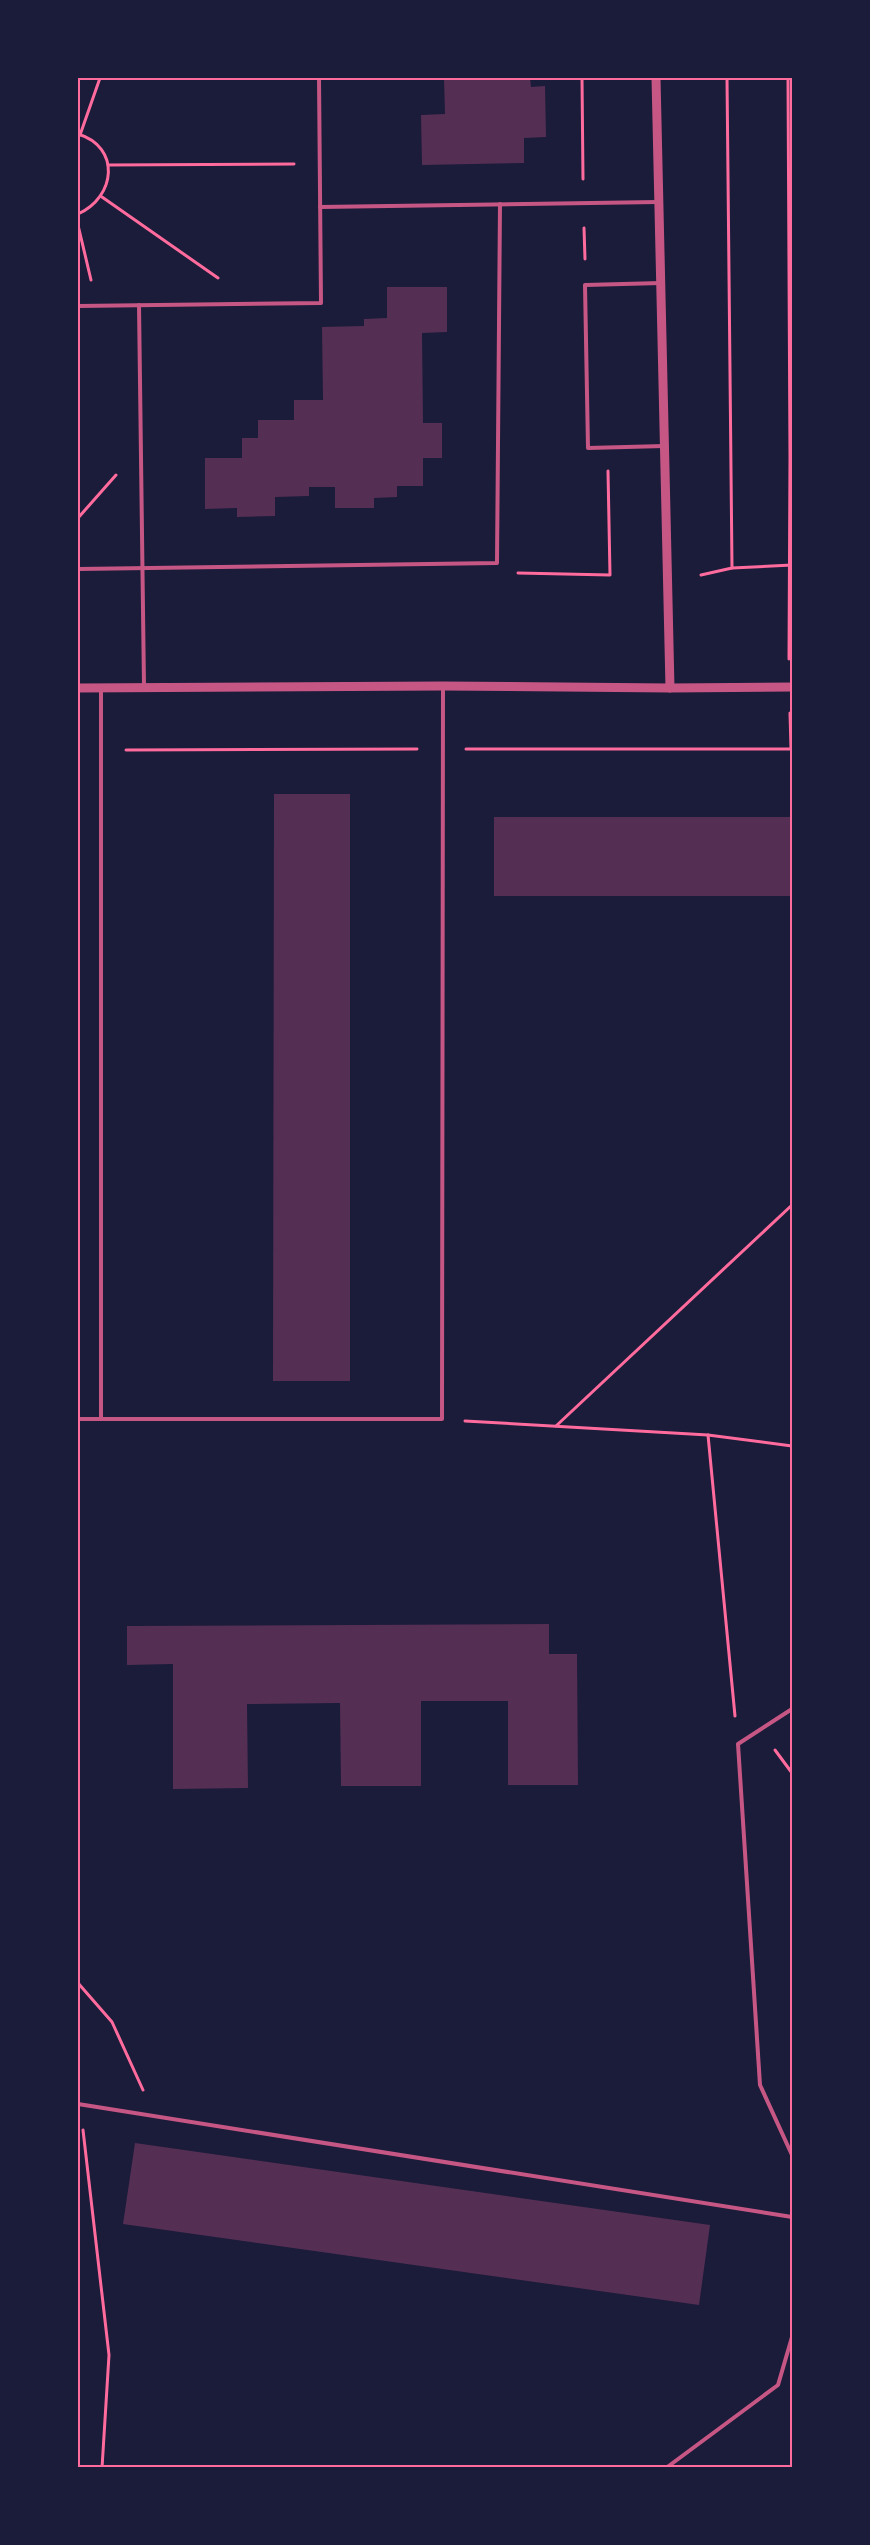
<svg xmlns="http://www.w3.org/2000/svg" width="870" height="2545" font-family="Rubik,sans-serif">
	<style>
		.building { fill: #542f53 }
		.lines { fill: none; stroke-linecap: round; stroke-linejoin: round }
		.path { stroke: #ff6b9d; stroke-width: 3 }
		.service { stroke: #c65784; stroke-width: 4 }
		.tertiary { stroke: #c65784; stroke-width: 9 }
		.neatline { fill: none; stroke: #ff6b9d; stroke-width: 2 }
	</style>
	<rect width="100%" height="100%" fill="#1b1b3a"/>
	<g class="building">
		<path d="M444 78H530L531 87 545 86 546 137 524 138V163L422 165 421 115 445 114Z"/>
		<path d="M387 287H447V332L422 333 423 423H442V458H423V486H397V497L374 498V508H335V487H309V496L275 497V516L237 517V508L205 509V458H242V438H258V420H294V400H323L322 327 364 326V319L387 318Z"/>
		<path d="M274 794H350V1381H273Z"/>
		<rect x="494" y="817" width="298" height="79"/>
		<path d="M549 1624V1654H577L578 1785H508V1701H421V1786H341L340 1703 247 1704 248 1788 173 1789V1664L127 1665V1626Z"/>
		<path d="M135 2143 710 2225 699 2305 123 2224Z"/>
	</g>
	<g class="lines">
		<g class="path">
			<path d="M582 78 583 179"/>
			<path d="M727 78 732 568"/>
			<path d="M788 78 790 457 789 659"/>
			<path d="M78 134C121 147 116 197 78 214"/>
			<path d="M80 135 100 78"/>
			<path d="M108 165 294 164"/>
			<path d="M102 197 218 278"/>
			<path d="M78 225 91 280"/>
			<path d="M584 228 585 259"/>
			<path d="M78 518 116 475"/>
			<path d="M518 573 610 575 608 471"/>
			<path d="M701 575 732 568 792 565"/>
			<path d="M790 713 791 749"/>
			<path d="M466 749H790"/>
			<path d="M126 750 417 749"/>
			<path d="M465 1421 708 1435 792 1446"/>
			<path d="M556 1426 792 1205"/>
			<path d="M708 1435 735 1716"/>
			<path d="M775 1750 792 1773"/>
			<path d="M78 1983 112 2022 143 2090"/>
			<path d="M83 2130 109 2355 102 2468"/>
		</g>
		<g class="service">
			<path d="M320 207 658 202"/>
			<path d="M661 283 585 285 588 448 664 446"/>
			<path d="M139 305 144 686"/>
			<path d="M78 306 321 303 319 78"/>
			<path d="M78 569 497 563 500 204"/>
			<path d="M101 688V1419"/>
			<path d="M78 1419H442L443 686"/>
			<path d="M792 1709 738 1744 760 2085 792 2155"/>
			<path d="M78 2104 792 2217"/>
			<path d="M666 2468 778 2385 792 2337"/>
		</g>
		<g class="tertiary">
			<path d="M656 78 670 688"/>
			<path d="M78 688 443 686 670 688 792 687"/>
		</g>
	</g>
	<rect width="870" height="2545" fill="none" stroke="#1b1b3a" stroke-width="158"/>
	<rect x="79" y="79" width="712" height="2387" class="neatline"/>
</svg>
